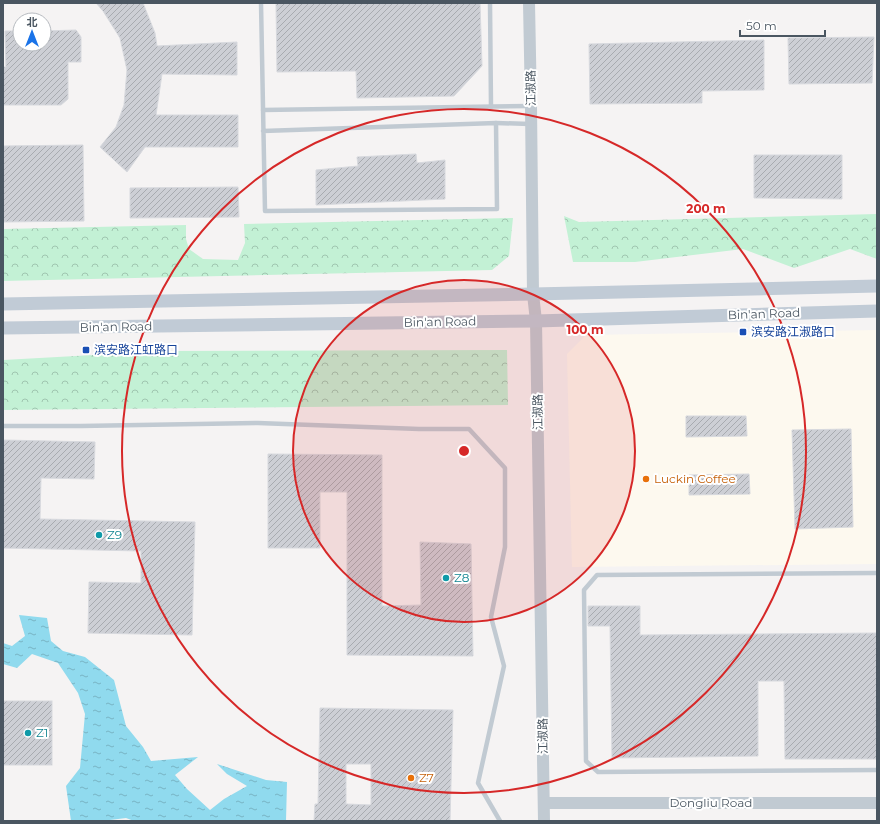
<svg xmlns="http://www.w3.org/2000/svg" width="880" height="824" font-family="Montserrat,'Noto Sans SC',sans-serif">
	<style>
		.commercial { fill: #fdf9ef }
		.forest { fill: url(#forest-crowns) }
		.water { fill: url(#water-ripples) }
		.building { fill: url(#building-hatch); stroke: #d7d9de; fill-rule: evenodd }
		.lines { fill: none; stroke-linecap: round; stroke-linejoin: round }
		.service { stroke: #c1cad2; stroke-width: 4.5 }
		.tertiary { stroke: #c1cad2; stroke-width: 12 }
		.secondary { stroke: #c1cbd6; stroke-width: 13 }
		.ring { fill: none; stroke: #d62828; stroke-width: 2 }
		.transit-dot { fill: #1a4fb4; stroke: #fff; stroke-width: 1.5 }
		.food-dot { fill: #e8710a; stroke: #fff; stroke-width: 1.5 }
		.culture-dot { fill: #0f9aa8; stroke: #fff; stroke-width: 1.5 }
		.labels { text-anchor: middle; stroke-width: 4; stroke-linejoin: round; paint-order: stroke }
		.street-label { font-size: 12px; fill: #4a5661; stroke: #fff }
		.transit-label { font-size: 12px; fill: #164399; stroke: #fff; text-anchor: start }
		.food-label { font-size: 12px; fill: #c56008; stroke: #fff; text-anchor: start }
		.culture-label { font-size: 12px; fill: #0d838f; stroke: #fff; text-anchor: start }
		.centre { fill: #d62828; stroke: #fff; stroke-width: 2 }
		.ring-label { font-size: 12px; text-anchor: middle; font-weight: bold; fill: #d62828; stroke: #fff; stroke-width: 4; stroke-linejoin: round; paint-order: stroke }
	</style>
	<defs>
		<pattern id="forest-crowns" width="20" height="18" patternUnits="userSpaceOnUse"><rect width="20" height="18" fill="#c3f1d5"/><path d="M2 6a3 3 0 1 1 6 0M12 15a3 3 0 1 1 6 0" fill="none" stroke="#a0c6b0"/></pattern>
		<pattern id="water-ripples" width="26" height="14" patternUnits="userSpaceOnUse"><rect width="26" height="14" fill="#90daee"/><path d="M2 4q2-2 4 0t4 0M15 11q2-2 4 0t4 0" fill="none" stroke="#78b4c4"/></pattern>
		<pattern id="building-hatch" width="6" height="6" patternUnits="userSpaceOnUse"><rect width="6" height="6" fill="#cdcfd5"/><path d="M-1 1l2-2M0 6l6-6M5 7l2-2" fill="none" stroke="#a8abb0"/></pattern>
	</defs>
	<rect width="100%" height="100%" fill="#f5f3f3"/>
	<path class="commercial" d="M877 330V564L572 567 567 354 586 335Z"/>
	<g class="forest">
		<path d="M877 214V259L850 249 794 268 743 249 635 262H573L564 216 579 222Z"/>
		<path d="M513 218 509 256 492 270 3 281V229L186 225V239L189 249 203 259 238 260 245 243 244 224Z"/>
		<path d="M507 350 508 405 3 410V360L166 351Z"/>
	</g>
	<path class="water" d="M19 615 47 618 51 641 63 651 85 657 114 680 126 726 143 747 151 761 198 757 175 775 187 789 210 810 224 799 247 786 227 774 217 764 266 780 287 782 286 821H134L126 818 102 821H71L66 786 80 768 85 714 78 693 58 663 32 654 17 668 3 664V643L12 646 25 636Z"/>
	<g class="building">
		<path d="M96 3H143L155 33 157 46 237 42V75L162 74 156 115H238V147H145L127 172 100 147 116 127 124 105 127 70 120 38 103 11Z"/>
		<path d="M276 3H480L482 66 454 96 357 98 356 71 277 72Z"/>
		<path d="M76 30 81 37V62H68V99L61 105H3V67H6L5 31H20V44H44V31Z"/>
		<path d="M874 37 872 83 789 84 788 38Z"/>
		<path d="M764 40V90L702 91V103L590 104 589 44Z"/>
		<path d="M83 145 84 221 3 222V146Z"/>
		<path d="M416 154 417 163 445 160V199L316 205V170L358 166 357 157Z"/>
		<path d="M754 155H842V199L754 198Z"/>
		<path d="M238 187 239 217 130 218V188Z"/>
		<path d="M686 416H746L747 436 686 437Z"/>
		<path d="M851 429 853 527 795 529 792 430Z"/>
		<path d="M3 440 95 442 94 479 41 478 40 519 195 522 192 635 88 633 89 582 141 583V551L3 548Z"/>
		<path d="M268 454 382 455V606L421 605 420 542 471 544 473 656 347 655V492H320V548H268Z"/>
		<path d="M749 474 750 494 689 495V475Z"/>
		<path d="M588 606H640V635L877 633V759H785L784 681H758V756L612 758 610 626H588Z"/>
		<rect x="3" y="701" width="49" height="64"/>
		<path d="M320 708 453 710 450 821H314L315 804H318ZM346 764H371V805L346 804Z"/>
	</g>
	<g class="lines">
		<g class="service">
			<path d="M261 3 265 211 497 209 496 123 263 131"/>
			<path d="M490 3 491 107"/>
			<path d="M263 110 529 106"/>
			<path d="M496 123 530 124"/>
			<path d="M3 426H81L258 423 419 429H469L505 468V547L491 617 504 666 478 783 500 821"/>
			<path d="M877 573 597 575 584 590 586 761 598 772 877 770"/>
		</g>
		<g class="tertiary">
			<path d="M529 3 531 106 533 294 536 321 544 821"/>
			<path d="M544 803H877"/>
		</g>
		<g class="secondary">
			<path d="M3 304 533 294 877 286"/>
			<path d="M3 328 536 321 877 311"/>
		</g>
	</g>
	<circle cx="464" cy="451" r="171" fill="#d62828" fill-opacity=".12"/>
	<g class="ring">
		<circle cx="464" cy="451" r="171"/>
		<circle cx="464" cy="451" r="342"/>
	</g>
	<g class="transit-dot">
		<rect x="739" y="328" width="8" height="8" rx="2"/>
		<rect x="82" y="346" width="8" height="8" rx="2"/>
	</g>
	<g class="food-dot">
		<circle cx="646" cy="479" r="4"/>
		<circle cx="411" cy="778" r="4"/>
	</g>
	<g class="culture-dot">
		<circle cx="99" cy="535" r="4"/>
		<circle cx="446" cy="578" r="4"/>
		<circle cx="28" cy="733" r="4"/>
	</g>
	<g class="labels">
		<g class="street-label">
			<text transform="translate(531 88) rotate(-91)" y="4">江淑路</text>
			<text transform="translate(764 314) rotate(-2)" y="4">Bin'an Road</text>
			<text transform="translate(440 322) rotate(-1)" y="4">Bin'an Road</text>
			<text transform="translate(116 327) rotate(-1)" y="4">Bin'an Road</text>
			<text transform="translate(538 412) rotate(-91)" y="4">江淑路</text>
			<text transform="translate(543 736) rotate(-91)" y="4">江淑路</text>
			<text x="711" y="807">Dongliu Road</text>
		</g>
		<g class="transit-label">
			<text x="751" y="336">滨安路江淑路口</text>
			<text x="94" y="354">滨安路江虹路口</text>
		</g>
		<g class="food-label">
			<text x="654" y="483">Luckin Coffee</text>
			<text x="419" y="782">Z7</text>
		</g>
		<g class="culture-label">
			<text x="107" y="539">Z9</text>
			<text x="454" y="582">Z8</text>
			<text x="36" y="737">Z1</text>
		</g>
	</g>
	<circle cx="464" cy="451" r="6" class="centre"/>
	<g class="ring-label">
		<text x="706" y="213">200 m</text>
		<text x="585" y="334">100 m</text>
	</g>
	<rect width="880" height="824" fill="none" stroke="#4a5661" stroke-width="8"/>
	<g transform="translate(32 32)"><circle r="19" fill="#ffffff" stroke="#b7bbc0"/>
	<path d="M0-3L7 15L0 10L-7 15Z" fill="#1a73e8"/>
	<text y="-6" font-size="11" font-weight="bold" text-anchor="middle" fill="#4a5661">北</text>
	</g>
	<path d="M740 30v6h85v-6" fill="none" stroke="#4a5661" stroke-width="2"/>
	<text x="746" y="30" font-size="12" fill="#4a5661" stroke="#ffffff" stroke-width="3" paint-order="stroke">50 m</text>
</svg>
